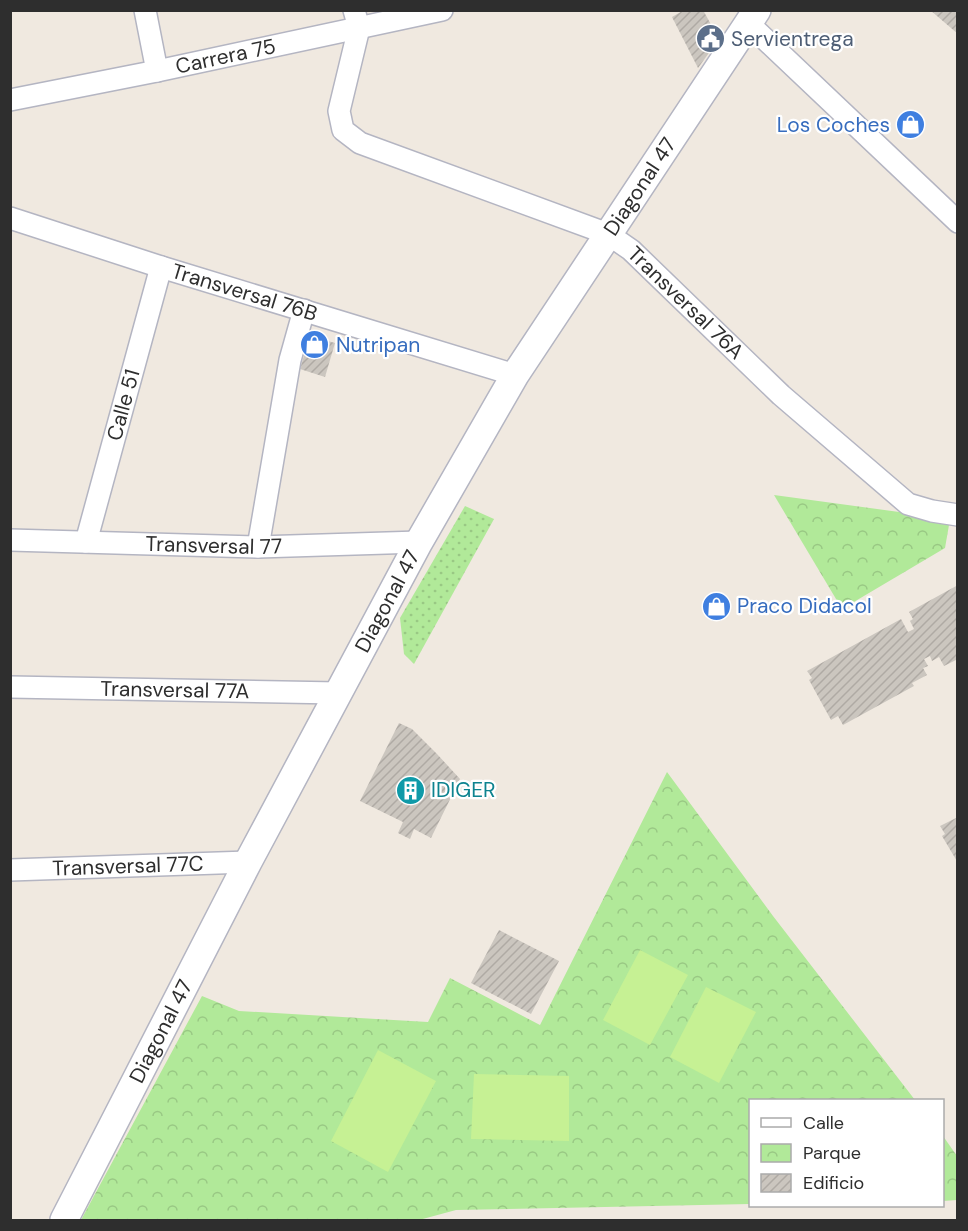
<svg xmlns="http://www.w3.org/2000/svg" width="968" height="1231" font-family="'DM Sans',sans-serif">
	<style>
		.grass { fill: url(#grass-dots) }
		.park { fill: url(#park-crowns) }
		.pitch { fill: #c6f194 }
		.building { fill: url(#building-hatch) }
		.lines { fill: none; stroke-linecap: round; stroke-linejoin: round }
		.minor-casing { stroke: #b4b5c2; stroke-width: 24 }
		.tertiary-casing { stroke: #b4b5c2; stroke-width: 30 }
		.minor { stroke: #fff; stroke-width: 21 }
		.tertiary { stroke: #fff; stroke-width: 27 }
		.labels { text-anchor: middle; stroke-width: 4.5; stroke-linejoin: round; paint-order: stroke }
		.service-label { font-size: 21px; fill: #4e5e75; stroke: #fff; text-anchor: start }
		.street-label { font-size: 21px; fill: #2e2e2e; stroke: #fff }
		.shop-label { font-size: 21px; fill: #366cbe; stroke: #fff; text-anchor: start }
		.culture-label { font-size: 21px; fill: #0d838f; stroke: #fff; text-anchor: start }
	</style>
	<defs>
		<pattern id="grass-dots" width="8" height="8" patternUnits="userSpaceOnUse" patternTransform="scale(1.5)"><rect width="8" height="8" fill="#b1e999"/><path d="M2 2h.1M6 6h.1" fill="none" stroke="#99c884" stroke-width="1.8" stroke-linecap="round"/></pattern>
		<pattern id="park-crowns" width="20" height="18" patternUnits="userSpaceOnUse" patternTransform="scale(1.5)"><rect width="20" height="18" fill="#b1e999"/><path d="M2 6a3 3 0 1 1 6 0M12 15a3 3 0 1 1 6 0" fill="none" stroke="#99c884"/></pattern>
		<pattern id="building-hatch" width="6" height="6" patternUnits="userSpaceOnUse" patternTransform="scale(1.5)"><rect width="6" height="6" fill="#cbc6bf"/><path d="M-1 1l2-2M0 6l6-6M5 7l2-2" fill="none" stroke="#afaaa4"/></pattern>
	</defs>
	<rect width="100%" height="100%" fill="#f0e9e0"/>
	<path class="grass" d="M465 506 494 519 414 664 404 654 400 618Z"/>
	<g class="park">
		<path d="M774 495 936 517 949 525 945 548 842 609Z"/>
		<path d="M667 772 773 916 915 1100H750V1204L456 1210 419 1220H81L202 996 239 1011 428 1022 450 978 540 1025Z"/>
		<path d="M943 1136 957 1156V1200L943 1201Z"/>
	</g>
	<g class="pitch">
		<path d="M640 950 688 975 650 1045 603 1020Z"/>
		<path d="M706 987 756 1012 719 1083 670 1057Z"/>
		<path d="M378 1050 436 1081 388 1172 331 1141Z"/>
		<path d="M474 1074 569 1076V1141L471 1139Z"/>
	</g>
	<g class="building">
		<path d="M684 10H703L719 39 698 68 672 17Z"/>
		<path d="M930 10H958V34Z"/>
		<path d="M310 336 335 343 325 377 300 369Z"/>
		<path d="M958 585V659L944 666 939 657 932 661 930 656 924 659 928 666 923 668 927 675 912 683 914 686 843 725 838 716 831 720 809 680 812 678 807 671 901 619 908 632 914 629 910 621 913 619 909 612Z"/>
		<path d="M399 723 412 729 437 754 460 779 431 838 414 829 410 839 398 833 403 822 360 801Z"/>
		<path d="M958 817V863L942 836 945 834 940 826Z"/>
		<path d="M499 930 559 961 531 1014 471 983Z"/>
	</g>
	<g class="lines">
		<defs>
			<g id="minor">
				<path d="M145 10 157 71"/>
				<path id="s1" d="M354 10 359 28 339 111 343 130 360 143 608 234 631 250 781 395 908 504 932 511 958 515"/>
				<path d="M749 24 958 222"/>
				<path id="s2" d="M10 100 157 71 442 10"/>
				<path id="s3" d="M10 218 161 267 515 375"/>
				<path id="s4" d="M10 540 258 547 419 542"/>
				<path id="s5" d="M86 542 161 267"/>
				<path d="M258 547 290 360 304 310"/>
				<path id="s6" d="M10 687 338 693"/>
				<path id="s7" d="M10 870 248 862"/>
			</g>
			<g id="tertiary">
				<path id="s8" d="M64 1220 248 862 419 542 515 375 757 10"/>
			</g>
		</defs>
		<use href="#minor" class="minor-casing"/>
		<use href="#tertiary" class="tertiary-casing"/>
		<use href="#minor" class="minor"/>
		<use href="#tertiary" class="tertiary"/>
	</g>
	<defs>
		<symbol id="civic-disc" viewBox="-11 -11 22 22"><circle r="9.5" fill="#5c6f8a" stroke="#fff"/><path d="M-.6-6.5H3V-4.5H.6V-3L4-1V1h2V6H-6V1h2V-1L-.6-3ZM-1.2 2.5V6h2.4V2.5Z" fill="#fff"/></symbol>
		<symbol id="shop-disc" viewBox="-11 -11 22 22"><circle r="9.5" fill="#3f7fe0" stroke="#fff"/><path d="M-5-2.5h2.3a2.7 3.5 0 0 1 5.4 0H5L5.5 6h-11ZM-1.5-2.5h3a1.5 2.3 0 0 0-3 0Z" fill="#fff"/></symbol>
		<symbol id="building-disc" viewBox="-11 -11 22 22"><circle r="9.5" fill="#0f9aa8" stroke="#fff"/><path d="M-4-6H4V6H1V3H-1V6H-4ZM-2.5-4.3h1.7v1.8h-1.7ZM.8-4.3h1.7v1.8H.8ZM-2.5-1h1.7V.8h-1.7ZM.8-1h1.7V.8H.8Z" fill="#fff"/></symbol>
	</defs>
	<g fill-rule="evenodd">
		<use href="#civic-disc" x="694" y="22" width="33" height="33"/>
		<use href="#shop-disc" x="894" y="108" width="33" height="33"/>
		<use href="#shop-disc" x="298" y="328" width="33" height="33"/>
		<use href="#shop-disc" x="700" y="590" width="33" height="33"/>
		<use href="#building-disc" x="394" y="774" width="33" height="33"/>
	</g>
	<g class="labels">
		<g class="service-label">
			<text x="731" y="46">Servientrega</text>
		</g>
		<g class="street-label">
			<text dy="7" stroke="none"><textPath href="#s2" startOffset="220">Carrera 75</textPath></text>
			<text dy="7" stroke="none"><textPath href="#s8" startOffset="1184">Diagonal 47</textPath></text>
			<text dy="7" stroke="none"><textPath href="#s3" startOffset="246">Transversal 76B</textPath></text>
			<text dy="7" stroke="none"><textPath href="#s1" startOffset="513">Transversal 76A</textPath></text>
			<text dy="7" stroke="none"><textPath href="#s5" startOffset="142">Calle 51</textPath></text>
			<text dy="7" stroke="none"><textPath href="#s4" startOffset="204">Transversal 77</textPath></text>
			<text dy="7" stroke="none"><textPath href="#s8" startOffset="698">Diagonal 47</textPath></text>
			<text dy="7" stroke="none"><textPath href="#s6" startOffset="165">Transversal 77A</textPath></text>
			<text dy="7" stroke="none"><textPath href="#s7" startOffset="118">Transversal 77C</textPath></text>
			<text dy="7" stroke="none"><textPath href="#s8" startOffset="212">Diagonal 47</textPath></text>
		</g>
		<g class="shop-label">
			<text x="890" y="132" text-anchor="end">Los Coches</text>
			<text x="336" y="352">Nutripan</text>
			<text x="737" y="613">Praco Didacol</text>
		</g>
		<g class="culture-label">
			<text x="431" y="797">IDIGER</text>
		</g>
	</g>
	<rect width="968" height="1231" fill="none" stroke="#2e2e2e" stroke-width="24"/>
	<rect x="749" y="1099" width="195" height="108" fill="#ffffff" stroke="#ababab" stroke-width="1.5"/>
	<rect x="761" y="1118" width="30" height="9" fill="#ffffff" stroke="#ababab" stroke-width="1.5"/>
	<text x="803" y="1129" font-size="18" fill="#2e2e2e">Calle</text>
	<rect x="761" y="1144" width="30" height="18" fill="url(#park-crowns)" stroke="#ababab" stroke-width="1.5"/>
	<text x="803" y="1159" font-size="18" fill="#2e2e2e">Parque</text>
	<rect x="761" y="1174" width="30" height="18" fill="url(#building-hatch)" stroke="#ababab" stroke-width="1.5"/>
	<text x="803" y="1189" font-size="18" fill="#2e2e2e">Edificio</text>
</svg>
